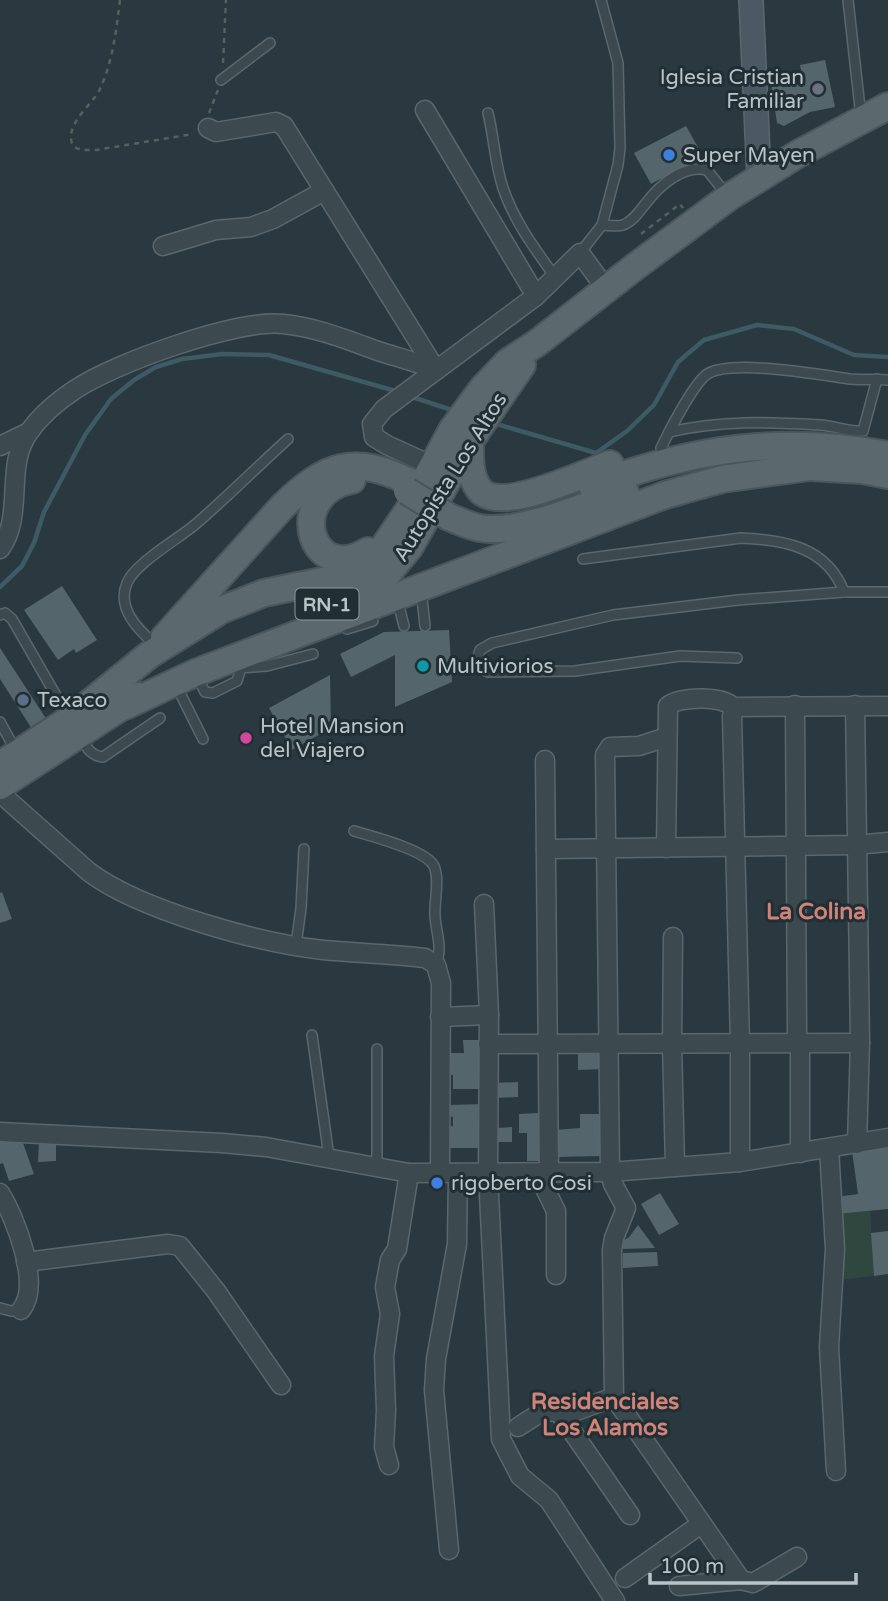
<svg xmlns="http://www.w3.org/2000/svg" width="888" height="1601" font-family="'Varela Round',sans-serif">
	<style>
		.grass { fill: #304740 }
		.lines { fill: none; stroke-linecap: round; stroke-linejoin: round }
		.stream { stroke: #3e5a64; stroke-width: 4.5 }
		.building { fill: #54666b }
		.lane-casing { stroke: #5a676c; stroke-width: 12 }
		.street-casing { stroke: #5a676c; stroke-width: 21 }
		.secondary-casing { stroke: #5a676c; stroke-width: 26 }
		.primary-casing { stroke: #49565b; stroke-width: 30 }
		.path { stroke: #50635f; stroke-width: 2.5; stroke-dasharray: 5 5; stroke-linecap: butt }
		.lane { stroke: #3c4a4f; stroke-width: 9 }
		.street { stroke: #3c4a4f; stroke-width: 18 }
		.secondary { stroke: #4b5a62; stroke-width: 23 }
		.primary { stroke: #5b696f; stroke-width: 26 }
		.primary-bridge-casing { stroke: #49565b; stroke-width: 30; stroke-linecap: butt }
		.primary-bridge { stroke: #5b696f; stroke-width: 26 }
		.worship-dot { fill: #6b7280; stroke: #212f34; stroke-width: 2.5 }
		.shop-dot { fill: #3f7fe0; stroke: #212f34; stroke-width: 2.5 }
		.culture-dot { fill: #0f9aa8; stroke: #212f34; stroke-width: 2.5 }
		.service-dot { fill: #5c6f8a; stroke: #212f34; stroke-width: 2.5 }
		.hotel-dot { fill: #d1479c; stroke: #212f34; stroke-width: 2.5 }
		.labels { text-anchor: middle; stroke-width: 6; stroke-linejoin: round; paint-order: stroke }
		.shield { fill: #212f34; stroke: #8b979c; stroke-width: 2 }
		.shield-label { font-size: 19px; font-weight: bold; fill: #b9c4c9 }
		.poi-label { font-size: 21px; fill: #b9c4c9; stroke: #212f34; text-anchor: start }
		.street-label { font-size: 21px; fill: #b9c4c9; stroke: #212f34 }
		.neighbourhood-label { font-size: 23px; font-weight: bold; fill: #cf8379; stroke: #212f34 }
	</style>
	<rect width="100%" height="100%" fill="#29393f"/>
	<path class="grass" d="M870 1211 874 1276 840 1280 837 1214Z"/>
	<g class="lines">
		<g class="stream">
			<path d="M412 397 455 411"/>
			<path d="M493 423 596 453 627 431 654 405 678 362 704 340 757 325 794 329 854 355 888 357"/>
			<path d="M0 587 22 566 34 543 44 512 85 435 111 399 134 380 156 367 182 359 222 354 269 355 392 390"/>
		</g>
	</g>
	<g class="building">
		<path d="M825 60 835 107 810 112 784 126 777 123 770 77 801 70 800 65Z"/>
		<path d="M686 126 703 156 651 184 634 153Z"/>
		<path d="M62 586 97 640 76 653 74 649 58 660 24 610Z"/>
		<path d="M449 630 452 682 395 707V655L351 677 340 654 384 632Z"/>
		<path d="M0 648 47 720 32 729 0 679Z"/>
		<path d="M330 675 331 728 292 750 269 708Z"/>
		<path d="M2 892 12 919 0 923V893Z"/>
		<path d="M463 1040H484V1089H453V1075H446V1053H464Z"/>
		<path d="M603 1052V1069L578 1070V1053Z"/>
		<path d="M518 1082V1097L494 1098 493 1083Z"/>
		<path d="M483 1104 484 1148H447V1127L453 1126V1117L448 1116V1105Z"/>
		<path d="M538 1113V1133H544L543 1161H527V1133H519V1114Z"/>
		<path d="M580 1114H604L605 1156 555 1157 554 1130 580 1128Z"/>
		<path d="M512 1127V1142H497L496 1128Z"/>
		<path d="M0 1141 23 1143 34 1174 9 1181 3 1163 0 1164Z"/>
		<path d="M39 1143H56V1161L38 1162Z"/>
		<path d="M888 1146V1209L837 1214 836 1197 858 1194 852 1151Z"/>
		<path d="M660 1193 679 1224 659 1235 641 1204Z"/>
		<path d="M638 1225 655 1248 623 1249V1241L629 1237Z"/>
		<path d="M888 1231V1274L874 1276 871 1233Z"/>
		<path d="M657 1252 658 1266 623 1268V1253Z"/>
	</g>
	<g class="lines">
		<defs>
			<g id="lane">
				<path d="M848 0 861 117"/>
				<path d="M221 80 270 43"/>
				<path d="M488 113C494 138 495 164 503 188 514 221 535 249 555 277"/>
				<path d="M602 225C608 225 617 227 623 225 634 221 640 210 647 202 660 185 684 164 707 170L727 195"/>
				<path d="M580 253 602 225 618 165 620 148 618 63 601 0"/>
				<path d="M669 432C724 420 764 422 820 425 835 426 849 432 863 431L877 379"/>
				<path d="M661 448C669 431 693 385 706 375 728 358 821 375 850 379 862 380 875 379 888 380"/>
				<path d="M583 559 741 538C785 540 827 547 844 592"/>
				<path d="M421 589 425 626"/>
				<path d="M397 598 404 626"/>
				<path d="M0 615 5 613 12 619 69 718"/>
				<path d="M347 629 373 621"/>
				<path d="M156 646C139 630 116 609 127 583 135 563 180 538 197 523 228 496 257 467 288 439"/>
				<path d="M737 658 680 656 575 671 488 672 479 668 477 660 480 650 492 643 613 615 738 600 844 592H888"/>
				<path d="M241 668 267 666 313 654"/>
				<path d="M196 675 205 692 213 693 237 681 241 668 238 659"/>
				<path d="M176 685 203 739"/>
				<path d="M0 722 16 751"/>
				<path d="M80 736C86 746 90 756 103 757L160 718"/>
				<path d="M354 831C371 836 426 850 434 866 440 880 434 901 435 916 436 933 443 947 436 965"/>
				<path d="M296 945 301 908 304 849"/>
				<path d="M312 1035 329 1157"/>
				<path d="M377 1049V1166"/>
				<path d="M0 1308 11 1311 21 1310"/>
			</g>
			<g id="street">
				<path d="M425 110 536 296"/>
				<path d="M208 128 216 132 276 122 284 126 436 370"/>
				<path d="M163 246 216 230 251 227 273 219 324 191"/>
				<path d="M0 446 29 432"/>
				<path d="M433 466 387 445 374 437 372 424 384 409 536 296 580 253 606 289"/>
				<path d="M0 549C25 515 4 466 29 432 41 415 59 400 76 389 115 363 237 319 283 324 315 327 345 339 375 350 396 357 417 362 436 370"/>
				<path d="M795 705 797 1035 800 1044V1153"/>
				<path d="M855 705 860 1043 857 1144"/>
				<path d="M734 709 732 716 740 1044V1162"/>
				<path d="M734 709 739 707 888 706"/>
				<path d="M667 737 639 746 610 747 605 755 610 1172 613 1184 626 1208 614 1238 612 1250 614 1397 741 1580"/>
				<path d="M545 760 549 1174"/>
				<path d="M0 793 89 872C140 910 258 943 323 950 357 953 391 954 425 958L436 965 441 983 440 1173"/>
				<path d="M666 848 668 706C679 696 727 695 734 709"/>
				<path d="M546 849 856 845 888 842"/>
				<path d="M484 904 489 1015 488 1174 501 1439 520 1476 549 1500 615 1601"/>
				<path d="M673 937 672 1044 675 1167"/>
				<path d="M440 1017 489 1015"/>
				<path d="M488 1044 860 1043"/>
				<path d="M0 1132 222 1143 266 1147 409 1173 610 1172 740 1162 888 1138"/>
				<path d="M829 1148 835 1249 829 1347 836 1471"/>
				<path d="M538 1174 556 1211V1275"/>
				<path d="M0 1193C15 1217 42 1285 21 1310"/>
				<path d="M26 1262 168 1244 180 1246 216 1291 281 1385"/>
				<path d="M558 1411 630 1515"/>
				<path d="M518 1427 543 1411 571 1413 614 1397"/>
				<path d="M389 1465 384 1447 386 1411 384 1356 390 1314 385 1287 390 1260 397 1249 409 1173"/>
				<path d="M449 1550 434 1390 436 1359 457 1244 458 1173"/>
				<path d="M625 1578 701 1524"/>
				<path d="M679 1586 741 1580 753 1583 797 1557"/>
			</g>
			<path id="secondary" d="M751 0 759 177"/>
			<g id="primary">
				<path d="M470 441C470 457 469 476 479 489 499 515 585 473 610 464"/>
				<path d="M793 466 862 470 888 475"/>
				<path d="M352 480C285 492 308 587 368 551"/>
				<path d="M592 486C693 448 781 435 888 455"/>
				<path d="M449 517C459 521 469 526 480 528 520 535 586 505 625 492"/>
				<path d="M329 603 372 585 389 572 409 548 470 441 522 365"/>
				<path d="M164 638 282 507C327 463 354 454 412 483"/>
				<path d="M125 706 195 673 665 495 722 479 809 467"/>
				<path d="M0 765 70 719 149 655 221 610 264 593 347 576 364 569 375 560 410 508 452 430 483 388 508 362 537 343 636 266 729 197 798 154 888 106"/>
				<path d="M0 786 138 696"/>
			</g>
		</defs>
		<use href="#lane" class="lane-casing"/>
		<use href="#street" class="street-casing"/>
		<use href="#secondary" class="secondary-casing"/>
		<use href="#primary" class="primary-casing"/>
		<g class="path">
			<path d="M120 0C116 31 113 62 99 91 91 105 70 121 71 138 71 152 86 150 96 150L193 134"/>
			<path d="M223 63 226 0"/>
			<path d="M209 113 218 90"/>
			<path d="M641 234 680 204 683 208"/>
		</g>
		<use href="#lane" class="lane"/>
		<use href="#street" class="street"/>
		<use href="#secondary" class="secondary"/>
		<use href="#primary" class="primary"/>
		<defs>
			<path id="primary-bridge" d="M407 491 449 517"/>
		</defs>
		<use href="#primary-bridge" class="primary-bridge-casing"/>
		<use href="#primary-bridge" class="primary-bridge"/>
	</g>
	<circle class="worship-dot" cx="818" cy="89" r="7"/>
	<g class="shop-dot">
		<circle cx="669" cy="155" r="7"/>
		<circle cx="437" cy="1183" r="7"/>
	</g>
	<circle class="culture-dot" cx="423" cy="666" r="7"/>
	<circle class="service-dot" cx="23" cy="700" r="7"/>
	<circle class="hotel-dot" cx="246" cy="738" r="7"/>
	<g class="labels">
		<rect class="shield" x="295.5" y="588.5" width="63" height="31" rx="5"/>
		<g class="shield-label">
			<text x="327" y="611">RN-1</text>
		</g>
		<g class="poi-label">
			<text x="804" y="84" text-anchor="end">Iglesia Cristian<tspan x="804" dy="24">Familiar</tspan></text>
			<text x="683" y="162">Super Mayen</text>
			<text x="437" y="673">Multiviorios</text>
			<text x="37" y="707">Texaco</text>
			<text x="260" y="733">Hotel Mansion<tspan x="260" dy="24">del Viajero</tspan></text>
			<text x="451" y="1190">rigoberto Cosi</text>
		</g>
		<g class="street-label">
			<text transform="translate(450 477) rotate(-58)" y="7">Autopista Los Altos</text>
		</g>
		<g class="neighbourhood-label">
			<text x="816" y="919">La Colina</text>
			<text x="605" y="1409">Residenciales<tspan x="605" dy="26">Los Alamos</tspan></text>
		</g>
	</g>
	<path d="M650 1573v10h206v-10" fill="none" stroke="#b9c4c9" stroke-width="3.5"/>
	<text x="660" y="1573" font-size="21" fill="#b9c4c9" stroke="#212f34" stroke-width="5" paint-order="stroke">100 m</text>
</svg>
